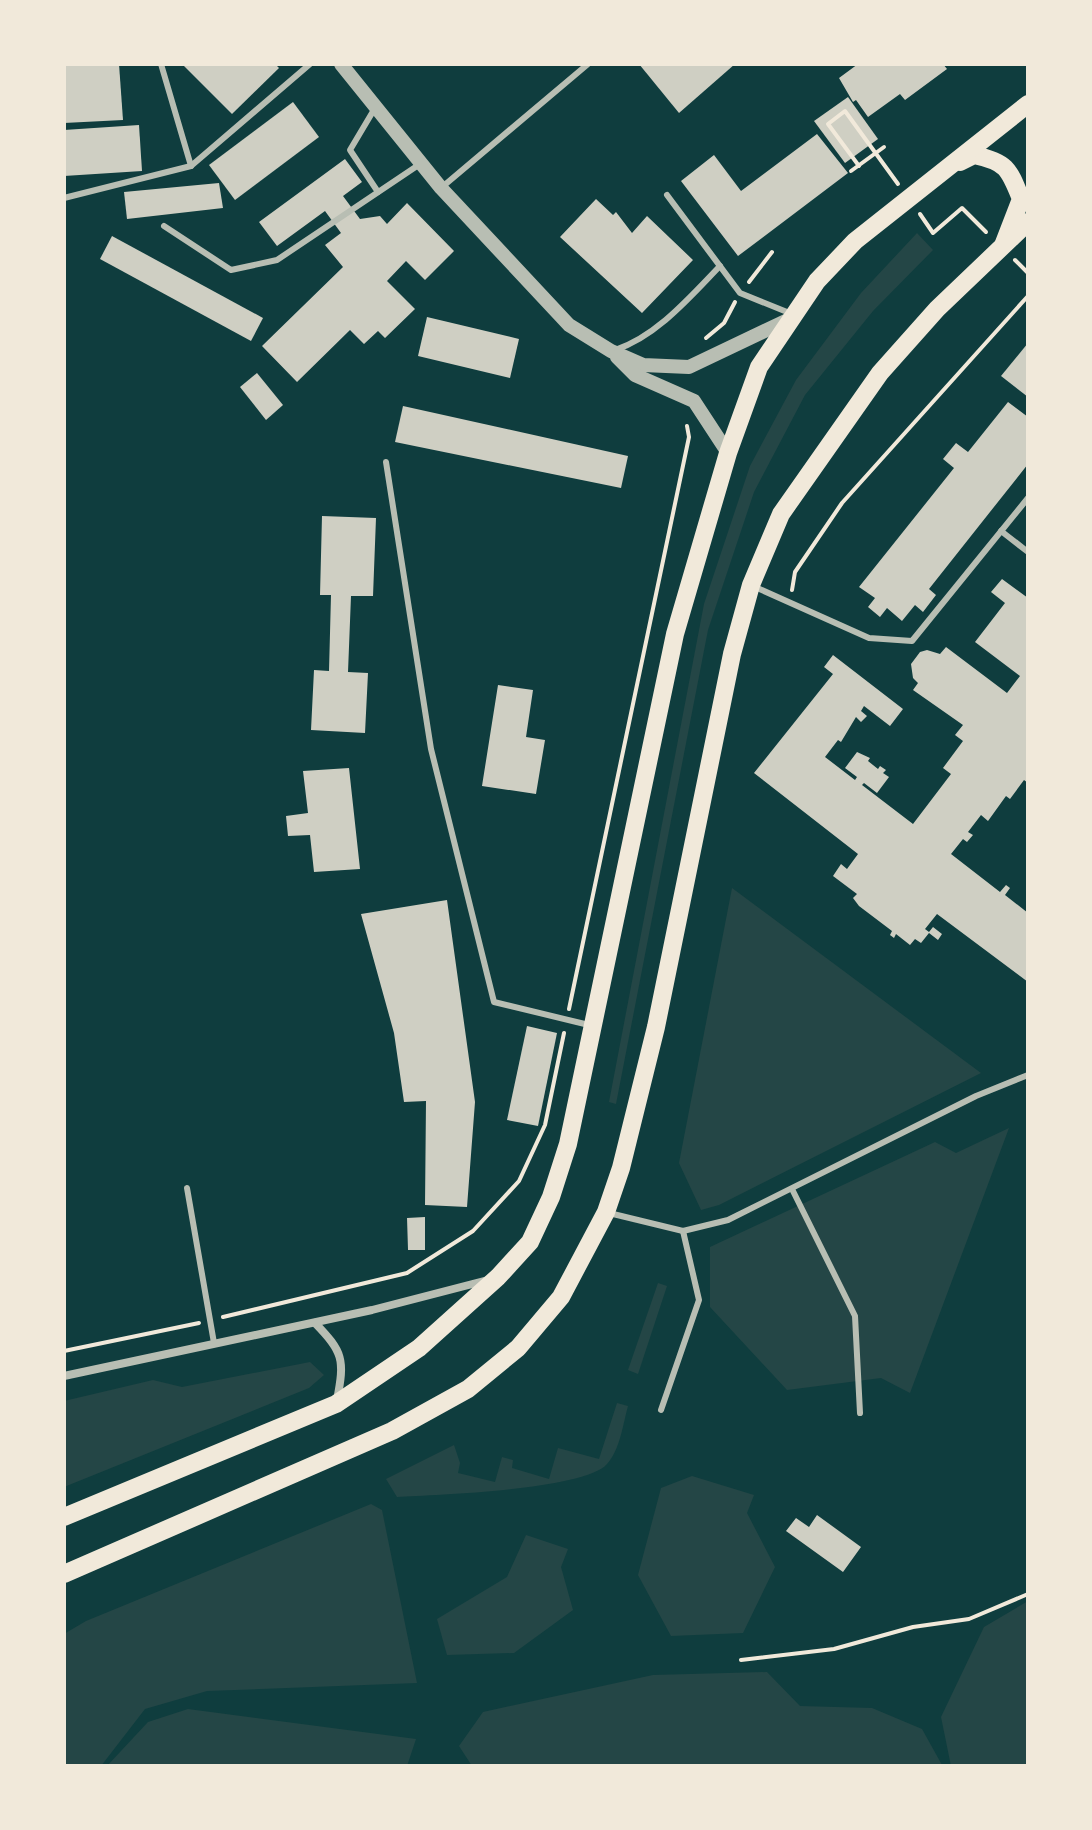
<svg xmlns="http://www.w3.org/2000/svg" width="1092" height="1830" font-family="Raleway,sans-serif">
	<style>
		.green { fill: #244646 }
		.building { fill: #cfcfc3 }
		.lines { fill: none; stroke-linecap: round; stroke-linejoin: round }
		.path { stroke: #f1e9da; stroke-width: 4 }
		.service { stroke: #b8beb3; stroke-width: 6 }
		.minor { stroke: #b8beb3; stroke-width: 8 }
		.tertiary { stroke: #b8beb3; stroke-width: 14 }
		.primary { stroke: #f1e9da; stroke-width: 18 }
	</style>
	<rect width="100%" height="100%" fill="#0f3d3e"/>
	<g class="green">
		<path d="M917 233 933 250 873 311 805 395 754 492 708 630 616 1104 609 1102 704 604 750 466 796 380 861 293Z"/>
		<path d="M732 888 981 1073 719 1205 701 1210 679 1163Z"/>
		<path d="M1009 1128 910 1393 881 1378 787 1390 710 1307V1247L935 1142 956 1153Z"/>
		<path d="M658 1283 667 1286 638 1374 628 1370Z"/>
		<path d="M310 1362 324 1375 309 1388 64 1487V1401L153 1380 182 1387Z"/>
		<path d="M617 1403 628 1406C623 1424 620 1450 607 1464 584 1490 436 1495 397 1497L386 1479 454 1445 460 1463 458 1473 495 1482 502 1457 513 1460 512 1468 549 1479 558 1448 599 1459Z"/>
		<path d="M692 1476 754 1495 747 1513 775 1567 743 1633 671 1636 638 1575 661 1488Z"/>
		<path d="M371 1504 382 1510 417 1683 207 1691 145 1709 101 1766H64V1634L86 1621Z"/>
		<path d="M526 1535 568 1549 561 1567 573 1610 514 1653 447 1655 437 1619 507 1577Z"/>
		<path d="M1028 1601V1766H951L941 1717 984 1627Z"/>
		<path d="M767 1672 800 1706 872 1708 922 1729 942 1765 472 1766 459 1746 483 1712 653 1675Z"/>
		<path d="M188 1709 416 1739 407 1766H107L148 1722Z"/>
	</g>
	<g class="building">
		<path d="M64 64H119L123 120 64 123Z"/>
		<path d="M182 64H275L279 68 232 114Z"/>
		<path d="M639 64H735L679 113Z"/>
		<path d="M858 64H943L947 69 905 100 900 94 868 117 856 100 853 102 839 78Z"/>
		<path d="M848 97 878 139 845 163 814 121Z"/>
		<path d="M293 102 319 137 235 200 209 165Z"/>
		<path d="M139 125 142 171 64 176V130Z"/>
		<path d="M817 134 848 173 738 256 681 181 714 155 741 191Z"/>
		<path d="M345 159 362 182 343 196 360 219 380 216 387 224 407 203 454 251 425 280 406 261 387 281 415 309 385 338 378 331 364 344 350 330 297 382 262 346 343 267 325 245 341 233 325 211 277 246 259 222Z"/>
		<path d="M219 183 223 208 127 219 124 192Z"/>
		<path d="M596 199 613 215 616 212 632 233 647 216 693 260 642 313 560 237Z"/>
		<path d="M112 236 263 318 251 341 100 259Z"/>
		<path d="M427 317 519 339 510 378 418 356Z"/>
		<path d="M1028 343V397L1001 376Z"/>
		<path d="M257 373 283 405 266 420 240 387Z"/>
		<path d="M1008 402 1028 417V464L929 589 936 595 923 612 915 605 902 621 887 608 880 617 868 607 875 598 859 587 954 468 943 459 956 443 968 452Z"/>
		<path d="M403 406 628 456 621 488 395 442Z"/>
		<path d="M322 516 376 518 373 596H351L348 672 368 673 365 733 311 730 314 670 329 671 331 595H320Z"/>
		<path d="M1002 579 1028 598V783L1024 780 1010 799 1006 796 988 821 981 815 968 832 973 835 967 842 963 839 951 854 1000 892 1006 885 1010 888 1005 895 1028 913V982L937 914 925 929 929 932 933 927 942 934 938 940 929 933 921 943 915 939 910 945 896 934 894 938 890 935 892 931 859 906 853 898 857 894 833 876 841 864 847 869 858 854 754 773 833 674 824 667 833 655 903 709 890 726 864 706 861 711 867 716 861 722 856 717 841 742 838 740 825 757 855 780 857 777 845 768 857 752 870 758 868 761 878 769 880 766 886 770 883 773 889 777 877 793 864 783 862 785 913 824 951 774 943 768 963 741 955 735 963 725 913 690 918 683 913 678 911 664 920 652 927 650 940 654 946 647 1007 693 1020 676 975 642 1005 603 991 592Z"/>
		<path d="M498 685 533 690 526 737 545 740 536 794 482 786Z"/>
		<path d="M349 768 360 869 314 872 310 835 288 836 286 816 308 813 303 771Z"/>
		<path d="M447 900 475 1102 467 1207 425 1205 426 1101 404 1102 394 1033 361 914Z"/>
		<path d="M527 1026 557 1033 538 1126 507 1120Z"/>
		<path d="M425 1217V1250H408L407 1218Z"/>
		<path d="M817 1515 861 1547 843 1572 786 1531 796 1518 809 1527Z"/>
	</g>
	<g class="lines">
		<g class="path">
			<path d="M859 166 828 124 845 111 898 184"/>
			<path d="M851 171 884 147"/>
			<path d="M920 214 933 233 962 208 986 232"/>
			<path d="M1015 260 1028 273"/>
			<path d="M749 282 772 252"/>
			<path d="M706 338 724 323 735 302"/>
			<path d="M792 590 795 572 842 503 1028 296"/>
			<path d="M569 1009 689 437 687 426"/>
			<path d="M223 1317 407 1273 473 1231 519 1181 545 1125 564 1033"/>
			<path d="M64 1351 199 1323"/>
			<path d="M741 1660 834 1649 913 1627 969 1619 1028 1594"/>
		</g>
		<g class="service">
			<path d="M161 64 191 166"/>
			<path d="M375 108 350 150 378 192"/>
			<path d="M441 188 588 64"/>
			<path d="M667 195 740 293 792 314"/>
			<path d="M64 198 191 166 310 64"/>
			<path d="M164 226 231 270 277 260 420 164"/>
			<path d="M615 350C657 336 690 297 720 266"/>
			<path d="M386 462 431 749 494 1002 589 1025"/>
			<path d="M1001 531 1028 552"/>
			<path d="M755 587 869 638 912 641 1028 498"/>
			<path d="M187 1188 214 1343"/>
			<path d="M792 1189 855 1316 860 1413"/>
			<path d="M609 1213 683 1231 728 1220 976 1096 1028 1075"/>
			<path d="M661 1410 699 1300 683 1231"/>
		</g>
		<g class="minor">
			<path d="M315 1323C343 1352 345 1359 337 1400"/>
			<path d="M64 1376 372 1310 488 1280"/>
		</g>
		<g class="tertiary">
			<path d="M341 64 441 188 569 325 611 351 643 365 689 367 792 318"/>
			<path d="M617 357 635 375 694 401 728 453"/>
		</g>
		<g class="primary">
			<path d="M960 162 974 155C1007 162 1009 169 1021 199L1004 243"/>
			<path d="M64 1517 336 1404 419 1348 498 1277 530 1242 551 1197 568 1144 675 634 728 453 759 367 817 281 855 241 1028 104"/>
			<path d="M64 1574 392 1431 468 1389 518 1348 561 1297 606 1212 621 1168 656 1027 732 654 751 585 781 514 880 373 937 309 1028 222"/>
		</g>
	</g>
	<rect width="1092" height="1830" fill="none" stroke="#f1e9da" stroke-width="132"/>
</svg>
